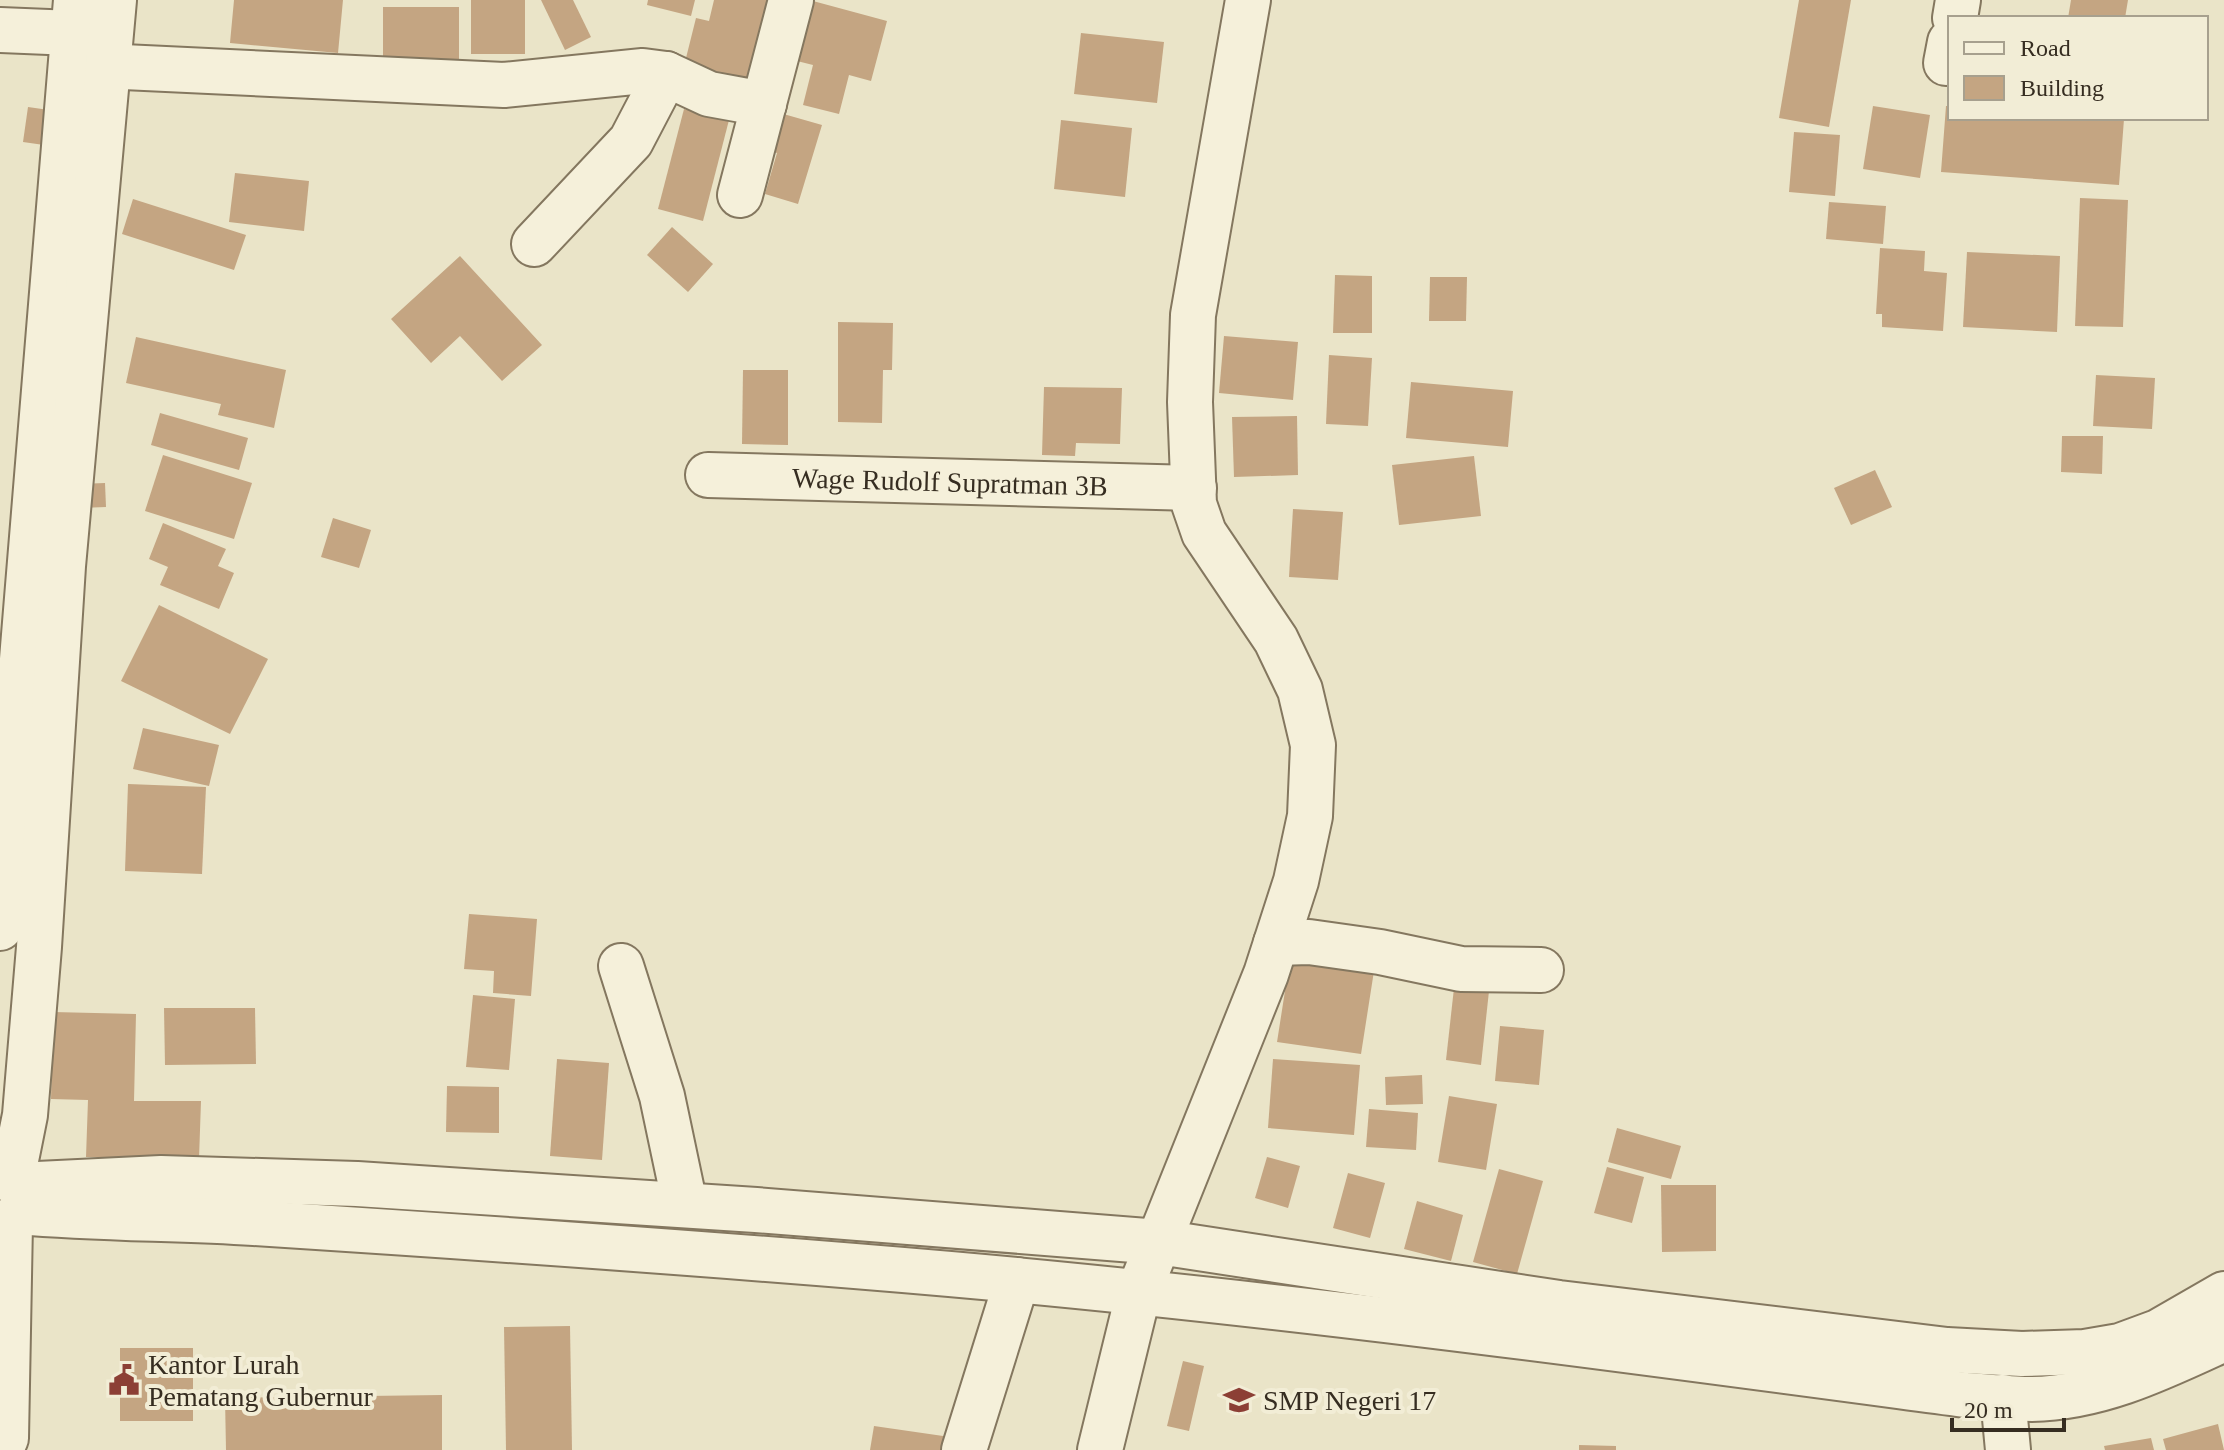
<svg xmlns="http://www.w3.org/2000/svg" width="2224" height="1450" font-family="Georgia,serif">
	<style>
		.building { fill: #c4a582 }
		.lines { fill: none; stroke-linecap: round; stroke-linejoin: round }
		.minor-casing { stroke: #84775f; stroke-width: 48 }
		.minor { stroke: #f5f0da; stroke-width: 44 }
		.labels { text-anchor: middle; stroke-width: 8; stroke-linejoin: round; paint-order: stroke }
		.street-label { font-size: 28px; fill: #362d21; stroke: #f2edd6 }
		.poi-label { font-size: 28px; fill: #362d21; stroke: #f2edd6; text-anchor: start }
	</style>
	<rect width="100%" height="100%" fill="#eae4c8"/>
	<g class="building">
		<path d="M234 0H343L338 53 230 43Z"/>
		<rect x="471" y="0" width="54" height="54"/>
		<path d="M541 0H573L591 37 565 50Z"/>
		<path d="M648 0H695L691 16 647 5Z"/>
		<path d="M714 0H772L750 91 682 74 696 18 709 21Z"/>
		<path d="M1799 0H1851L1829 127 1779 118Z"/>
		<path d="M2071 0H2128L2125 18H2068Z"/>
		<path d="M813 1 887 21 871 81 849 75 839 114 803 105 813 65 797 61Z"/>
		<rect x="383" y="7" width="76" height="54"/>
		<path d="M1081 33 1164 42 1157 103 1074 94Z"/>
		<path d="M1873 106 1930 115 1920 178 1863 169Z"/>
		<path d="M1946 106H1950V118L2124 119 2119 185 1941 172Z"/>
		<path d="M28 107 63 112 58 147 23 142Z"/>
		<path d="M684 109 729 120 703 221 658 209Z"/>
		<path d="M773 111 822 125 798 204 765 194 777 153 761 148Z"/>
		<path d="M1061 120 1132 128 1125 197 1054 189Z"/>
		<path d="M1794 132 1840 135 1835 196 1789 192Z"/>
		<path d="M235 173 309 181 304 231 229 222Z"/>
		<path d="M2080 198 2128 200 2123 327 2075 326Z"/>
		<path d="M133 199 246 235 234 270 122 234Z"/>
		<path d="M1829 202 1886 206 1883 244 1826 239Z"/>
		<path d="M672 227 713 264 688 292 647 255Z"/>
		<path d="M1880 248 1925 251 1924 271 1947 273 1943 331 1882 327V314H1876Z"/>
		<path d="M1967 252 2060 256 2057 332 1963 327Z"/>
		<path d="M460 256 542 345 502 381 460 336 431 363 391 319Z"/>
		<path d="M1335 275 1372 276V333H1333Z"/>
		<path d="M1430 277H1467L1466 321H1429Z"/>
		<path d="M838 322 893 323 892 370H883L882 423 838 422Z"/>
		<path d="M1224 336 1298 342 1293 400 1219 393Z"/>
		<path d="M136 337 286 370 274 428 218 415 221 404 126 383Z"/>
		<path d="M1329 355 1372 358 1368 426 1326 424Z"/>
		<path d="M743 370H788V445L742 444Z"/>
		<path d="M2096 375 2155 378 2152 429 2093 426Z"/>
		<path d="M1411 382 1513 391 1508 447 1406 438Z"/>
		<path d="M1044 387 1122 388 1120 444 1076 443 1075 456 1042 455Z"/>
		<path d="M160 413 248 438 239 470 151 445Z"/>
		<path d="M1297 416 1298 475 1234 477 1232 417Z"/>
		<path d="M2062 436H2103L2102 474 2061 472Z"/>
		<path d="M163 455 252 483 234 539 145 511Z"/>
		<path d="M1474 456 1481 516 1399 525 1392 465Z"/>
		<path d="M1875 470 1892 507 1851 525 1834 488Z"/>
		<path d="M105 483 106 507 80 508 79 484Z"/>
		<path d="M1293 509 1343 512 1338 580 1289 577Z"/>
		<path d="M333 518 371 530 359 568 321 557Z"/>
		<path d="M163 523 226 549 218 566 234 573 219 609 160 585 168 567 149 559Z"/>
		<path d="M159 605 268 659 230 734 121 681Z"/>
		<path d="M143 728 219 745 209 786 133 769Z"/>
		<path d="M128 784 206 787 202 874 125 871Z"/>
		<path d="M469 914 537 919 531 996 493 993 494 971 464 969Z"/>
		<path d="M1292 946 1376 958 1361 1054 1277 1042Z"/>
		<path d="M1454 988 1489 991 1481 1065 1446 1060Z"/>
		<path d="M473 995 515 999 509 1070 466 1067Z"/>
		<path d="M164 1008H255L256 1064 165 1065Z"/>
		<path d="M53 1012 136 1014 134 1101H201L199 1159 86 1157 88 1100 51 1099Z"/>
		<path d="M1500 1026 1544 1030 1539 1085 1495 1081Z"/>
		<path d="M557 1059 609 1063 602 1160 550 1156Z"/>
		<path d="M1273 1059 1360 1065 1354 1135 1268 1128Z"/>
		<path d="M1422 1075 1423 1104 1386 1105 1385 1077Z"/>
		<path d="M447 1086 499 1087V1133L446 1132Z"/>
		<path d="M1449 1096 1497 1104 1486 1170 1438 1162Z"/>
		<path d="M1369 1109 1418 1113 1416 1150 1366 1147Z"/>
		<path d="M1617 1128 1681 1146 1671 1179 1608 1162Z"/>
		<path d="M1267 1157 1300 1166 1288 1208 1255 1198Z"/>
		<path d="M1607 1167 1644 1177 1632 1223 1594 1213Z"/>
		<path d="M1499 1169 1543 1181 1517 1274 1473 1262Z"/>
		<path d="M1348 1173 1385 1183 1370 1238 1333 1228Z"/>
		<path d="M1661 1185H1716V1251L1662 1252Z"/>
		<path d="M1417 1201 1463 1215 1451 1261 1404 1249Z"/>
		<path d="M570 1326 572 1450H506L504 1327Z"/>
		<rect x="120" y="1348" width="73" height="73"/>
		<path d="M1183 1361 1204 1366 1189 1431 1167 1426Z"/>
		<path d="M442 1395V1450H226L225 1398Z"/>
		<path d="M2218 1424 2224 1450H2166L2163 1439Z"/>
		<path d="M874 1426 950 1437 948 1450H870Z"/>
		<path d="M2151 1438 2154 1450H2105L2104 1446Z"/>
		<path d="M1579 1445 1616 1446V1450H1579Z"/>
	</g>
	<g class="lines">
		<defs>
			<g id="minor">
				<path d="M1955 18 1958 0"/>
				<path d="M0 30 73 33"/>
				<path d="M1946 63 1950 42"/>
				<path d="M81 65 504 85 643 71 666 74 709 94 764 104"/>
				<path d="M740 195 791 0"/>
				<path d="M534 244 631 141 666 74"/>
				<path id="s1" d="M708 475 1194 488"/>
				<path d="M0 928 76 0"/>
				<path d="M1276 943 1309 942 1380 952 1461 969 1541 970"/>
				<path d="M621 966 662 1096 685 1205"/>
				<path d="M12 1180 25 1115 39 947 63 566 114 0"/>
				<path d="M17 1185 161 1178 357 1184 756 1210 1159 1242 1559 1303 1947 1350 2022 1354 2085 1352 2120 1346 2158 1332 2224 1294"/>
				<path d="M19 1212C98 1219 176 1218 254 1223 487 1238 718 1254 950 1274 1290 1304 1627 1350 1965 1395 1987 1396 2010 1399 2032 1399 2101 1398 2163 1367 2224 1339"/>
				<path d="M2003 1397 2008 1450"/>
				<path d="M1 1450 6 1438 10 1223"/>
				<path d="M964 1450 1017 1280"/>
				<path d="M1100 1450 1139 1291 1266 974 1296 881 1310 816 1313 745 1300 690 1276 640 1204 533 1194 504 1190 402 1193 315 1248 0"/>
			</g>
		</defs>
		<use href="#minor" class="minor-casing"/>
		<use href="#minor" class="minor"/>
	</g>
	<defs>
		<symbol id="civic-bare" viewBox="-9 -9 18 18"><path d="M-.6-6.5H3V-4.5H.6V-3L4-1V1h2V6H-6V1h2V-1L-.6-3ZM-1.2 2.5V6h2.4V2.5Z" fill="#8c3f35" stroke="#f2edd6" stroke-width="2.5" paint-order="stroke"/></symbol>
		<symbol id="school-bare" viewBox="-9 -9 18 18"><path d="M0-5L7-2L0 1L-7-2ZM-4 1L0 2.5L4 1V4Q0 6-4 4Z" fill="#8c3f35" stroke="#f2edd6" stroke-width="2.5" paint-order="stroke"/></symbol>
	</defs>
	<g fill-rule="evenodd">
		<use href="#civic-bare" x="102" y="1358" width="44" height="44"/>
		<use href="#school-bare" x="1217" y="1378" width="44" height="44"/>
	</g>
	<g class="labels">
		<g class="street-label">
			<text dy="10" stroke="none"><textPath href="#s1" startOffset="242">Wage Rudolf Supratman 3B</textPath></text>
		</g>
		<g class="poi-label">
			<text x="148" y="1374">Kantor Lurah<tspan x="148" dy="32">Pematang Gubernur</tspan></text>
			<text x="1263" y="1410">SMP Negeri 17</text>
		</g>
	</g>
	<rect x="1948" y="16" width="260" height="104" fill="#f2edd6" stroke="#a7a08e" stroke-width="2"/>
	<rect x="1964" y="42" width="40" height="12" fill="#f5f0da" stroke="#a7a08e" stroke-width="2"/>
	<text x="2020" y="56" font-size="24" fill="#362d21">Road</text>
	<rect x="1964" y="76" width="40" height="24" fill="#c4a582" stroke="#a7a08e" stroke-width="2"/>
	<text x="2020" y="96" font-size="24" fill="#362d21">Building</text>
	<path d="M1952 1418v12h112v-12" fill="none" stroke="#362d21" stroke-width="4"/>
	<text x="1964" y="1418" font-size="24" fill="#362d21" stroke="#f2edd6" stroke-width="6" paint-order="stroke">20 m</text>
</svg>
